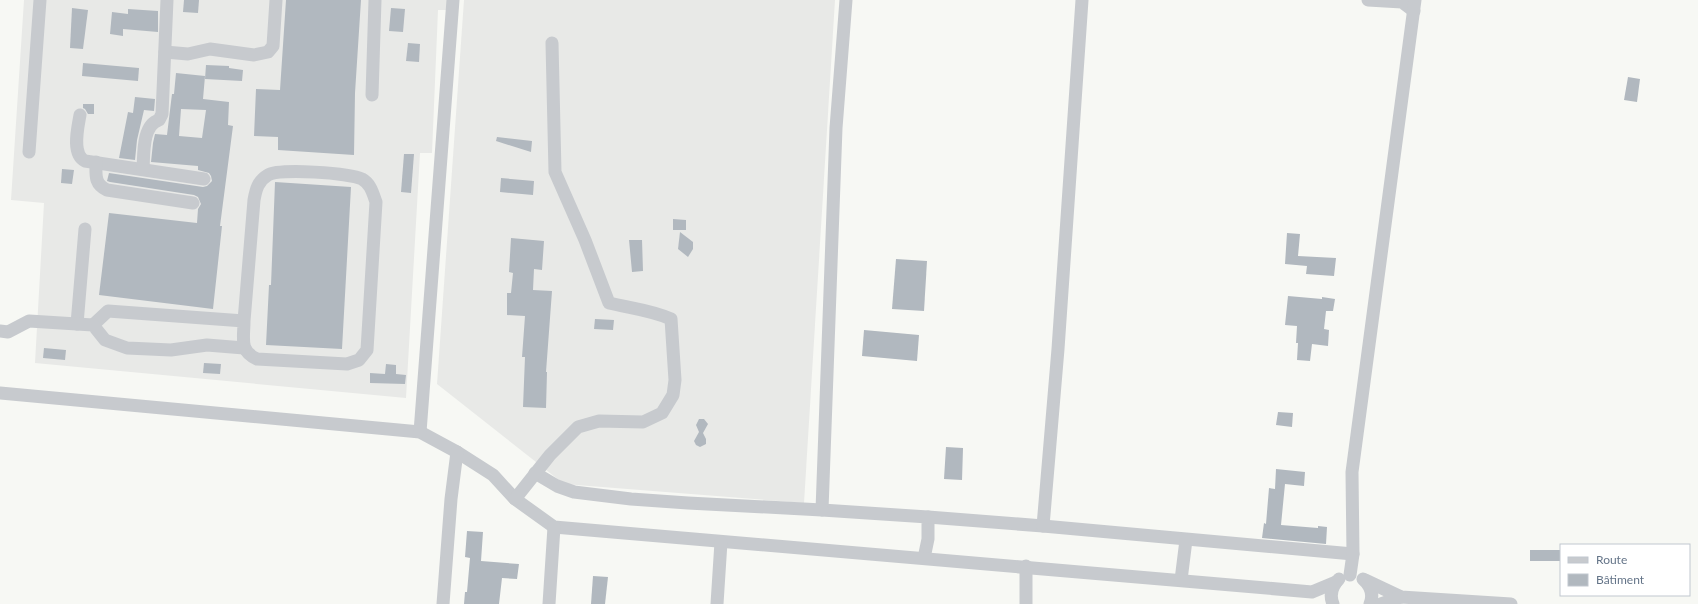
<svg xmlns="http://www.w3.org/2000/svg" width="1698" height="604" font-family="Lato,sans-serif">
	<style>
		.built { fill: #e8e9e7 }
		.building { fill: #b1b8bf; fill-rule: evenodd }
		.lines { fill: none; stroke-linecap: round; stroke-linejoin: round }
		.minor { stroke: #c7cace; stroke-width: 13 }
	</style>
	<rect width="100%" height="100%" fill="#f7f8f4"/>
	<g class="built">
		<path d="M24 0H449L448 10H438L432 153H420L406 398 35 363 44 203 11 200Z"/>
		<path d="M464 0H835L804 503 564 484 437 384Z"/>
	</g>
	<g class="building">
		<path d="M184 0H199L198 13 183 12Z"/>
		<path d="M286 0H361L355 93 354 155 278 150V137L254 136 256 89 280 90Z"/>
		<path d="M72 8 88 10 83 49 70 48Z"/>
		<path d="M391 8 405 9 403 32 389 31Z"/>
		<path d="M128 9 158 11V32L123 29V36L110 34 112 12 128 14Z"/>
		<path d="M408 43 420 44 419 62 406 61Z"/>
		<path d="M83 63 139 68 138 81 82 76Z"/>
		<path d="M206 65 229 66V68L243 70 242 81 205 79Z"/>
		<path d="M176 73 205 76 203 99 229 102 228 125 233 126 220 226H222L213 309 99 295 109 213 197 223 198 209 201 204 198 197 194 195 110 182 107 181 109 173 203 187 207 186 212 181 211 176 209 173 198 170V166L151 162 153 143 155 134 167 135 171 102 172 94H174ZM181 109 206 110 202 138 179 136Z"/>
		<path d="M1628 77 1640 79 1637 102 1624 100Z"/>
		<path d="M135 97 155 99 154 111 144 110 137 140 135 160 119 158 128 112 133 113Z"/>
		<path d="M83 104H94V114H88L85 109 83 108Z"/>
		<path d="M497 137 532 141 531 152 496 141Z"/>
		<path d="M404 154H414L411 193 401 192Z"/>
		<path d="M62 169 74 170 72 184 61 183Z"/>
		<path d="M501 178 534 181 533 195 500 192Z"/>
		<path d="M275 182 351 187 342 349 266 345 269 285H271Z"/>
		<path d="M673 219 686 220V230H673Z"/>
		<path d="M680 232 693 242V249L688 257 678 249Z"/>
		<path d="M1287 233 1300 234 1298 256 1336 258 1334 276 1306 274 1307 266 1285 264Z"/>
		<path d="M511 238 544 241 542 270 534 269 533 290 552 291 546 372H547L546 408 523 407 525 357H522L525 316 507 315V293H511L513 273 509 272Z"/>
		<path d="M629 240H642L643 271 632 272Z"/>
		<path d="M896 259 927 261 924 311 892 309Z"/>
		<path d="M1288 296 1322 299V297L1335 299 1333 311H1326L1324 329 1329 330 1328 346 1312 344 1310 361 1297 360 1298 343H1296L1297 326 1285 325Z"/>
		<path d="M595 319 614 320 613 330 594 329Z"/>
		<path d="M864 330 919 335 917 361 862 356Z"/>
		<path d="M44 348 66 350 65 360 43 358Z"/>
		<path d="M204 363 221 364 220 374 203 373Z"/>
		<path d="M386 364 396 365V374L406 375 405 384 370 383V373L385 374Z"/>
		<path d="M1278 412 1293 413 1292 427 1276 425Z"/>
		<path d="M699 419H704L708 424 703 433 706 439V444L700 447 696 445 694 441 699 432 696 425Z"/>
		<path d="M946 447 963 448 962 480 944 479Z"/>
		<path d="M1276 469 1305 472 1304 486 1285 484 1281 525 1318 528V526L1327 527 1326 544 1262 538 1264 523 1266 524 1269 488 1275 489Z"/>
		<path d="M467 531 483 532 481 561 519 564 517 579 502 578 499 604H464L465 592H467L470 558 465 557Z"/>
		<rect x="1530" y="550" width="31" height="11"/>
		<path d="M593 576 608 577 605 604H591Z"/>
	</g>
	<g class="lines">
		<g class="minor">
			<path d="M846 0 836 128 822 510 928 517V539L924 558"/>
			<path d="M1368 0 1402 2 1414 11"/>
			<path d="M165 52 188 54 210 49 254 55 268 52 273 46 276 0"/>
			<path d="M372 95 375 0"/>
			<path d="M80 115C78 127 71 154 85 161L204 179"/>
			<path d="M29 152 40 0"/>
			<path d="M96 162C96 175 94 184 107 190L193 203"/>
			<path d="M143 169C144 155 142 125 159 120L162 114 167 0"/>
			<path d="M77 324 85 229"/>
			<path d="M93 325 108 311 244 321C244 339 239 351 257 359L347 364 359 360 367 350 376 202C373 194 371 184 362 179 350 173 279 168 268 175 258 181 256 189 254 200L244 321"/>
			<path d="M0 331 8 332 29 321 93 325 105 340 127 348 171 350 207 345 244 348"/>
			<path d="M0 393 420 432 457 452 493 475 515 499 554 527 1312 592 1336 582"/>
			<path d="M420 432 453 0"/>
			<path d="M535 473 557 486 574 492 631 499 688 503 822 510"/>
			<path d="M515 499 550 455 578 427 599 421 643 422 662 413 673 395 675 380 671 319C651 310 629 308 609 303L585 240 555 172 552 43"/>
			<path d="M928 517 1043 526 1058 349 1082 0"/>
			<path d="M1043 526 1353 554"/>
			<path d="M1350 575 1353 554 1352 472 1415 0"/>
			<path d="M1363 579C1371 586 1374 594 1370 604"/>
			<path d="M1181 580 1186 540"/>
			<path d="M1365 580 1401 597 1511 604"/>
			<path d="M443 604 451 499 457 452"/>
			<path d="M549 604 554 527"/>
			<path d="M717 604 721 542"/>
			<path d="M1026 604V566"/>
			<path d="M1333 604C1329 594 1332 586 1339 579"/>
			<path d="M1381 604 1401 597"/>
		</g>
	</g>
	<rect x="1560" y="544" width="130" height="52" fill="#ffffff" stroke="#c1c7cf"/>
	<rect x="1568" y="557" width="20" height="6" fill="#c7cace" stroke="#c1c7cf"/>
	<text x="1596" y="564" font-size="12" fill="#647488">Route</text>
	<rect x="1568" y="574" width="20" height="12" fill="#b1b8bf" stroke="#c1c7cf"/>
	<text x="1596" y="584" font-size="12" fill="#647488">Bâtiment</text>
</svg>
